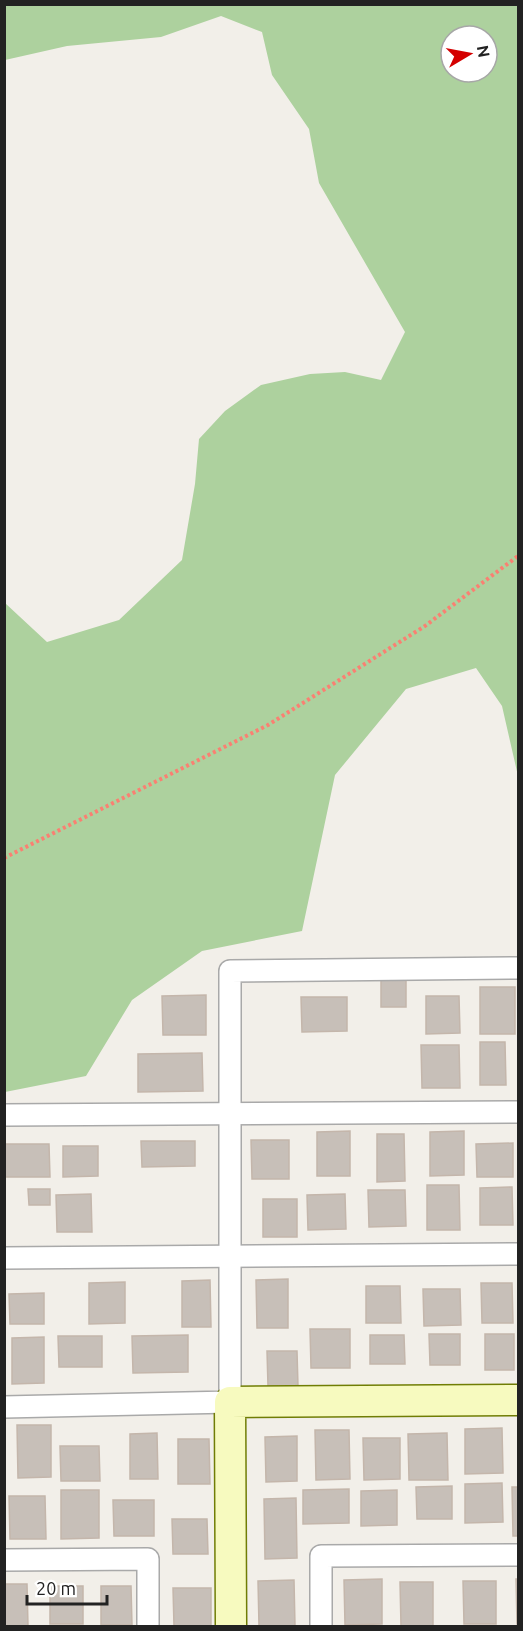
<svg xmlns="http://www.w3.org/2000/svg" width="523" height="1631" font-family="Ubuntu,sans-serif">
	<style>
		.forest { fill: #add19e; fill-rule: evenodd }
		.building { fill: #c7bfb8; stroke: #c4b6ab; stroke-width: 1.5 }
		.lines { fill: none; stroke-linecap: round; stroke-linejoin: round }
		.street-casing { stroke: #a9a9a9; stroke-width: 24 }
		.secondary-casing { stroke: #707d05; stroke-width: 33 }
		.path { stroke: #fa8072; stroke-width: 4; stroke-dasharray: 3 3; stroke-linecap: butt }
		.street { stroke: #fff; stroke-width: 21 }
		.secondary { stroke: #f7fabf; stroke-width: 30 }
	</style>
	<rect width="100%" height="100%" fill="#f2efe9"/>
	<path class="forest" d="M5 4 518 5V776L502 706 476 668 406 689 335 775 302 931 202 951 132 1000 86 1076 5 1092V603L47 642 119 620 182 560 195 484 199 439 225 411 261 385 310 374 345 372 381 380 405 332 319 183 309 129 272 75 262 32 221 16 161 37 67 46 5 60ZM451 36H487V72H451Z"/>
	<g class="building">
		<rect x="381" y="979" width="25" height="28"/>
		<rect x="480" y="987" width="35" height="47"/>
		<path d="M206 995V1035H163L162 996Z"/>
		<path d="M426 996H459L460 1033 426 1034Z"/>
		<path d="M301 997H347V1031L302 1032Z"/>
		<path d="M480 1042H505L506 1085H480Z"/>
		<path d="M421 1045H459L460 1088H422Z"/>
		<path d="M202 1053 203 1091 138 1092V1054Z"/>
		<path d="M350 1131V1176H317V1132Z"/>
		<path d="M464 1131V1175L430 1176V1132Z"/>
		<path d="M377 1134H404L405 1181 377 1182Z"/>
		<path d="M251 1140H289V1179H252Z"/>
		<path d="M141 1141H195V1166L142 1167Z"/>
		<path d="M513 1143V1177H477L476 1144Z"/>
		<path d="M4 1144H49L50 1177H4Z"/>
		<path d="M63 1146H98V1176L63 1177Z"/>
		<path d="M427 1185H459L460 1230H427Z"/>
		<path d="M512 1187 513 1225H480V1188Z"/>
		<path d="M28 1189H50V1205H29Z"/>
		<path d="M368 1190H405L406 1226 369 1227Z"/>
		<path d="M91 1194 92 1232H57L56 1195Z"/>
		<path d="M345 1194 346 1229 308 1230 307 1195Z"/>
		<rect x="263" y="1199" width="34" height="38"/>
		<path d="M288 1279V1328H257L256 1280Z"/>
		<path d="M210 1280 211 1327H182V1281Z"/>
		<path d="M125 1282V1323L89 1324V1283Z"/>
		<path d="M481 1283H512L513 1323H482Z"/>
		<path d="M366 1286H400L401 1323H366Z"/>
		<path d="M423 1289H460L461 1325 424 1326Z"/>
		<path d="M44 1293V1324H10L9 1294Z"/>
		<path d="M310 1329H350V1368H311Z"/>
		<path d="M429 1334H460V1365H430Z"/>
		<rect x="485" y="1334" width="29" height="36"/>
		<path d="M188 1335V1372L133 1373 132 1336Z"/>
		<path d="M370 1335H404L405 1364H370Z"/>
		<path d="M58 1336H102V1367H59Z"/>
		<path d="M44 1337V1383L12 1384V1338Z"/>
		<path d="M267 1351H297L298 1386H268Z"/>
		<path d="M17 1425H51V1477L18 1478Z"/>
		<path d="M502 1428 503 1473 465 1474V1429Z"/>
		<path d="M315 1430H349L350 1479 316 1480Z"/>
		<path d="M157 1433 158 1479H130V1434Z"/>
		<path d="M447 1433 448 1480H409L408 1434Z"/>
		<path d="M297 1436V1481L266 1482 265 1437Z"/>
		<path d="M363 1438H400V1479L364 1480Z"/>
		<path d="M178 1439H209L210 1484H178Z"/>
		<path d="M60 1446H99L100 1481H61Z"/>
		<path d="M502 1483 503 1522 465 1523V1484Z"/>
		<path d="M452 1486V1519H417L416 1487Z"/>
		<path d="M512 1487H518V1536H513Z"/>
		<path d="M349 1489V1523L303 1524V1490Z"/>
		<path d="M61 1490H99V1538L61 1539Z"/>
		<path d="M397 1490V1525L361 1526V1491Z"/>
		<path d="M9 1496H45L46 1539H10Z"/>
		<path d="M296 1498 297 1558 265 1559 264 1499Z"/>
		<path d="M113 1500H154V1536H114Z"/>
		<path d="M172 1519H207L208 1554H173Z"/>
		<path d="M382 1579V1624L345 1625 344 1580Z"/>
		<path d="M516 1579H518V1624H517Z"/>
		<path d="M294 1580 295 1626H259L258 1581Z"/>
		<path d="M463 1581H496V1624H464Z"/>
		<path d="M400 1582H433V1626H401Z"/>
		<path d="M4 1584H27L28 1626H4Z"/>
		<rect x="50" y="1586" width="33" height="38"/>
		<path d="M101 1586H131L132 1625H101Z"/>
		<path d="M173 1588H211V1626H174Z"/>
	</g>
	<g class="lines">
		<defs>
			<g id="street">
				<path d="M4 1115 518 1112"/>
				<path d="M4 1258 518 1254"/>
				<path d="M4 1407 230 1402V971L518 968"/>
				<path d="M4 1560 148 1559V1626"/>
				<path d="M321 1626V1556L518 1555"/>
			</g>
			<path id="secondary" d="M231 1626 230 1402 518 1400"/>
		</defs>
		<use href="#street" class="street-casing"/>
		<use href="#secondary" class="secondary-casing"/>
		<path class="path" d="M4 858 268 725 425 626 518 556"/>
		<use href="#street" class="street"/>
		<use href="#secondary" class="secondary"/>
	</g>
	<rect width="523" height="1631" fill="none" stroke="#222222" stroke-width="12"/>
	<g transform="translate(469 54) rotate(80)"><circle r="28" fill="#ffffff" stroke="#a7a7a7" stroke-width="1.5"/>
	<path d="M0-4.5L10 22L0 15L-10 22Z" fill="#d40000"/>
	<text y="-9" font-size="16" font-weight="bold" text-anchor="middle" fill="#222222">N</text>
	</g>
	<path d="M27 1595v9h80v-9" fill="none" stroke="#222222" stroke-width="3"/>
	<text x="36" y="1595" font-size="18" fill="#222222" stroke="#ffffff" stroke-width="4.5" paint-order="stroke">20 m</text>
</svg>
